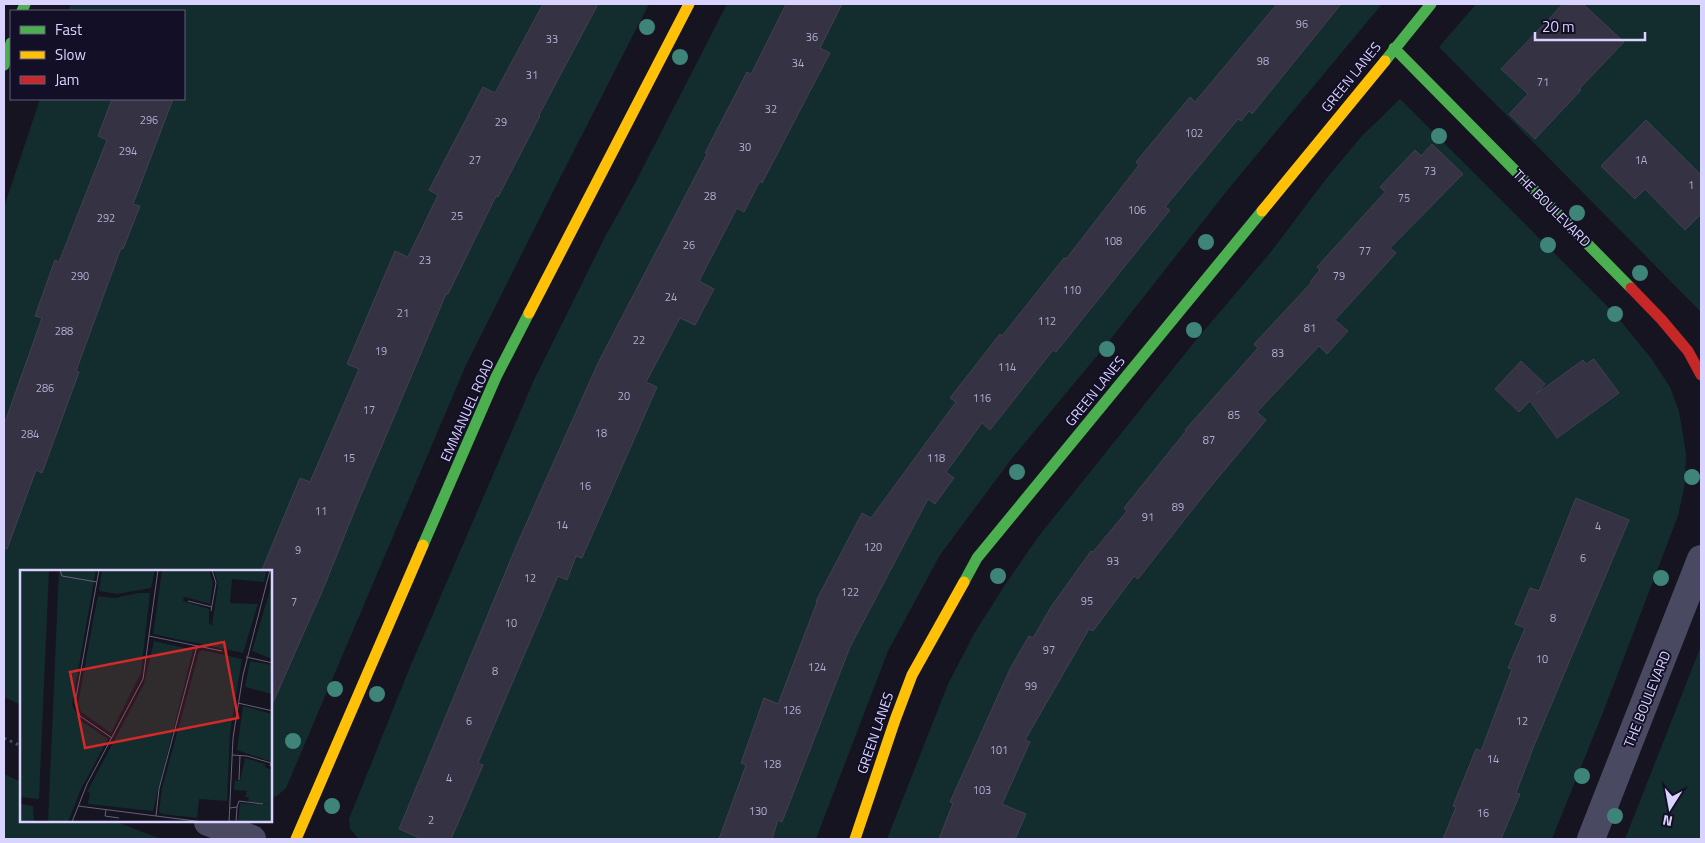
<svg xmlns="http://www.w3.org/2000/svg" width="1705" height="843" font-family="'Titillium Web',sans-serif">
	<style>
		.green { fill: #132c2d }
		.building { fill: #343243; stroke: #433f54 }
		.lines { fill: none; stroke-linecap: round; stroke-linejoin: round }
		.path { stroke: #44505f; stroke-width: 3; stroke-dasharray: 2.5 4; stroke-linecap: butt }
		.street { stroke: #4a4962; stroke-width: 28 }
		.fast { stroke: #4caf50; stroke-width: 11 }
		.slow { stroke: #ffc107; stroke-width: 11 }
		.jam { stroke: #c62828; stroke-width: 11 }
		.tree { fill: #3e8478 }
		.labels { text-anchor: middle; stroke-width: 4; stroke-linejoin: round; paint-order: stroke }
		.number-label { font-size: 11px; fill: #b0acd0 }
		.street-label { font-size: 14px; fill: #d9d4ff; stroke: #130f26 }
		.inset-road { fill: none; stroke: #64617a; stroke-width: 1 }
		.view { fill: #d62828; fill-opacity: 0.15; stroke: #d62828; stroke-width: 2.5 }
		.inset-edge { fill: none; stroke: #d9d4ff; stroke-width: 2.5 }
	</style>
	<rect width="100%" height="100%" fill="#161421"/>
	<g class="green">
		<path d="M71 4H649L560 178 466 365 286 788 277 796 271 797V572H21V705L4 697V207L40 99H184V11H68Z"/>
		<path d="M727 4H1382L1230 187 1106 345 1013 457 940 555 888 651 816 839H359L350 829 349 819 410 667 534 380 606 235 634 185Z"/>
		<path d="M1476 4H1701V312L1439 47Z"/>
		<path d="M1400 99 1614 313 1651 358 1670 387 1679 411 1686 453 1685 484 1678 516 1602 715 1552 839H887L948 684 975 632 1005 585 1038 537 1196 340 1270 253 1326 179 1361 137Z"/>
		<path d="M1701 646V839H1625Z"/>
		<path d="M4 774 21 782V822H117L161 839H4Z"/>
	</g>
	<g class="building">
		<path d="M543 4H598L539 115 540 116 498 197 496 196 448 294H446L358 502 324 587 271 707V572H261L300 478 310 482 359 369 347 364 395 251 408 257 438 195 429 190 483 87 495 93Z"/>
		<path d="M786 4H842L820 48 830 53 762 183 760 181 744 212 737 208 699 281 714 289 695 325 680 318 646 382 657 387 582 558 576 556 567 580 558 576 478 763 483 765 451 839H422L399 829 518 542 598 363 707 154 705 153 747 72 751 74Z"/>
		<path d="M1277 4H1341L1252 114 1249 111 1241 121 1238 119 1165 207 1170 210 1056 352 1053 350 990 430 982 423 946 472 954 478 935 504 928 499 850 647 782 822 778 820 772 839H719L746 765 741 763 764 698 778 704 817 602 816 601 862 513 871 518 956 402 950 398 1000 334 1002 336 1064 258 1066 259 1139 165 1136 162 1190 97 1195 102Z"/>
		<path d="M1563 4H1583L1624 42 1579 89 1581 90 1535 139 1509 114 1528 94 1501 69Z"/>
		<path d="M112 99H173L133 204 140 206 123 249 121 248 76 371 79 372 42 473 36 470 7 549H4V425L42 318 35 316 55 260 59 262 107 140 98 136Z"/>
		<path d="M1646 120 1701 175V214L1685 230 1645 189 1635 199 1601 166Z"/>
		<path d="M1432 144 1463 174 1390 248 1396 253 1335 320 1348 331 1327 354 1319 346 1257 412 1266 420 1207 491 1138 579 1134 576 1093 631 1089 629 1025 740 1030 742 1002 804 1026 814 1015 839H939L953 803 950 802 1010 669 1029 636 1033 638 1051 607 1091 551 1093 552 1127 511 1124 508 1186 431 1185 430 1258 348 1254 344 1311 283 1310 282 1320 270 1317 267 1385 192 1380 187 1415 150 1421 156Z"/>
		<path d="M1594 359 1619 393 1557 438 1530 401 1519 412 1495 389 1521 361 1545 384 1536 394 1583 360 1586 364Z"/>
		<path d="M1576 498 1629 520 1535 743 1516 793 1520 794 1501 839H1443L1456 807 1453 806 1476 749 1481 751 1512 669 1508 668 1525 628 1515 624 1530 588 1539 591Z"/>
	</g>
	<g class="lines">
		<path class="path" d="M4 738 21 746"/>
		<g class="street">
			<path d="M208 822 252 839"/>
			<path d="M1591 839 1701 559"/>
		</g>
		<g class="fast">
			<path d="M22 11 25 4"/>
			<path d="M1394 48 1631 288"/>
			<path d="M1385 61 1431 4"/>
			<path d="M4 65 11 43"/>
			<path d="M423 545 496 377 529 313"/>
			<path d="M964 582 977 558 1262 211"/>
		</g>
		<g class="slow">
			<path d="M1262 211 1385 61"/>
			<path d="M529 313 689 4"/>
			<path d="M296 839 423 545"/>
			<path d="M855 839 895 720 912 675 964 582"/>
		</g>
		<path class="jam" d="M1631 288 1661 319 1688 351 1701 375"/>
	</g>
	<g class="tree">
		<circle cx="647" cy="27" r="8"/>
		<circle cx="680" cy="57" r="8"/>
		<circle cx="1439" cy="136" r="8"/>
		<circle cx="1577" cy="213" r="8"/>
		<circle cx="1206" cy="242" r="8"/>
		<circle cx="1548" cy="245" r="8"/>
		<circle cx="1640" cy="273" r="8"/>
		<circle cx="1615" cy="314" r="8"/>
		<circle cx="1194" cy="330" r="8"/>
		<circle cx="1107" cy="349" r="8"/>
		<circle cx="1017" cy="472" r="8"/>
		<circle cx="1692" cy="477" r="8"/>
		<circle cx="998" cy="576" r="8"/>
		<circle cx="1661" cy="578" r="8"/>
		<circle cx="335" cy="689" r="8"/>
		<circle cx="377" cy="694" r="8"/>
		<circle cx="293" cy="741" r="8"/>
		<circle cx="1582" cy="776" r="8"/>
		<circle cx="332" cy="806" r="8"/>
		<circle cx="1615" cy="816" r="8"/>
	</g>
	<g class="labels">
		<g class="number-label">
			<text x="1302" y="28">96</text>
			<text x="812" y="41">36</text>
			<text x="552" y="43">33</text>
			<text x="1263" y="65">98</text>
			<text x="798" y="67">34</text>
			<text x="532" y="79">31</text>
			<text x="1543" y="86">71</text>
			<text x="771" y="113">32</text>
			<text x="149" y="124">296</text>
			<text x="501" y="126">29</text>
			<text x="1194" y="137">102</text>
			<text x="745" y="151">30</text>
			<text x="128" y="155">294</text>
			<text x="475" y="164">27</text>
			<text x="1641" y="164">1A</text>
			<text x="1430" y="175">73</text>
			<text x="1691" y="189">1</text>
			<text x="710" y="200">28</text>
			<text x="1404" y="202">75</text>
			<text x="1137" y="214">106</text>
			<text x="457" y="220">25</text>
			<text x="106" y="222">292</text>
			<text x="1113" y="245">108</text>
			<text x="689" y="249">26</text>
			<text x="1365" y="255">77</text>
			<text x="425" y="264">23</text>
			<text x="80" y="280">290</text>
			<text x="1339" y="280">79</text>
			<text x="1072" y="294">110</text>
			<text x="671" y="301">24</text>
			<text x="403" y="317">21</text>
			<text x="1047" y="325">112</text>
			<text x="1310" y="332">81</text>
			<text x="64" y="335">288</text>
			<text x="639" y="344">22</text>
			<text x="381" y="355">19</text>
			<text x="1278" y="357">83</text>
			<text x="1007" y="371">114</text>
			<text x="45" y="392">286</text>
			<text x="624" y="400">20</text>
			<text x="982" y="402">116</text>
			<text x="369" y="414">17</text>
			<text x="1234" y="419">85</text>
			<text x="601" y="437">18</text>
			<text x="30" y="438">284</text>
			<text x="1209" y="444">87</text>
			<text x="349" y="462">15</text>
			<text x="936" y="462">118</text>
			<text x="585" y="490">16</text>
			<text x="1178" y="511">89</text>
			<text x="321" y="515">11</text>
			<text x="1148" y="521">91</text>
			<text x="562" y="529">14</text>
			<text x="1598" y="530">4</text>
			<text x="873" y="551">120</text>
			<text x="298" y="554">9</text>
			<text x="1583" y="562">6</text>
			<text x="1113" y="565">93</text>
			<text x="530" y="582">12</text>
			<text x="850" y="596">122</text>
			<text x="1087" y="605">95</text>
			<text x="294" y="606">7</text>
			<text x="1553" y="622">8</text>
			<text x="511" y="627">10</text>
			<text x="1049" y="654">97</text>
			<text x="1542" y="663">10</text>
			<text x="817" y="671">124</text>
			<text x="495" y="675">8</text>
			<text x="1031" y="690">99</text>
			<text x="792" y="714">126</text>
			<text x="469" y="725">6</text>
			<text x="1522" y="725">12</text>
			<text x="999" y="754">101</text>
			<text x="1493" y="763">14</text>
			<text x="772" y="768">128</text>
			<text x="449" y="782">4</text>
			<text x="982" y="794">103</text>
			<text x="758" y="815">130</text>
			<text x="1483" y="817">16</text>
			<text x="431" y="824">2</text>
		</g>
		<g class="street-label">
			<text transform="translate(1351 77) rotate(-51)" y="5">GREEN LANES</text>
			<text transform="translate(1552 208) rotate(45)" y="5">THE BOULEVARD</text>
			<text transform="translate(1095 391) rotate(-51)" y="5">GREEN LANES</text>
			<text transform="translate(467 410) rotate(-66)" y="5">EMMANUEL ROAD</text>
			<text transform="translate(1647 699) rotate(-68)" y="5">THE BOULEVARD</text>
			<text transform="translate(875 733) rotate(-71)" y="5">GREEN LANES</text>
		</g>
	</g>
	<g transform="translate(20 570)">
		<rect width="252" height="252" fill="#161421"/>
		<path d="M0 0H29L19 229 0 227ZM39 0H76L52 135 60 150 88 169 61 219 48 252H28ZM82 0H135L131 18 97 24 79 21ZM142 0H189L193 13 190 34 169 28 164 27 163 31 189 39V54L192 55 198 15 194 0H247L244 12 212 9 210 33 238 34 223 83 133 64ZM252 13V89L232 81ZM118 23H130L121 103 91 163 61 142 58 134 74 45 78 26 95 28ZM134 71 173 80 133 241 68 234 70 223 67 222 124 114ZM182 80 222 89 210 163 207 231 179 229 177 248 142 244 139 242 142 218 179 82ZM230 91 252 95V124L225 117ZM223 136 252 144V192L217 180ZM225 188 245 194V197L252 200V252H218L220 233 248 235 228 231 229 227H225L227 221 214 220 215 210 220 211ZM0 234 13 236 14 252H0Z" fill="#132c2d"/>
		<path class="inset-road" d="M40 0 42 6 77 12M79 0 55 133 60 146 92 168M168 31 192 37M191 41 196 13 192 0M129 66 202 81M226 87 253 93M218 133 253 141M212 185 227 186 251 193 250 196M219 210 220 185M58 236 183 252M210 238 217 237 219 231 243 234M86 240 85 246 99 248M136 246 139 219 177 76M52 252 67 214 123 109 138 0M209 252 213 168 223 105 250 0M216 252 217 237"/>
		<path class="view" d="M204 72 218 148 65 178 50 102Z"/>
		<rect width="252" height="252" class="inset-edge"/>
	</g>
	<rect width="1705" height="843" fill="none" stroke="#d9d4ff" stroke-width="10"/>
	<rect x="10" y="10" width="175" height="90" fill="#130f26" stroke="#625e7d"/>
	<rect x="20" y="26" width="25" height="8" fill="#4caf50" stroke="#625e7d"/>
	<text x="55" y="35" font-size="15" fill="#d9d4ff">Fast</text>
	<rect x="20" y="51" width="25" height="8" fill="#ffc107" stroke="#625e7d"/>
	<text x="55" y="60" font-size="15" fill="#d9d4ff">Slow</text>
	<rect x="20" y="76" width="25" height="8" fill="#c62828" stroke="#625e7d"/>
	<text x="55" y="85" font-size="15" fill="#d9d4ff">Jam</text>
	<g transform="translate(1670 808) rotate(191)" stroke="#130f26" stroke-width="4" paint-order="stroke">
	<path d="M0-4L9 19L0 12L-9 19Z" fill="#d9d4ff"/>
	<text y="-8" font-size="14" font-weight="bold" text-anchor="middle" fill="#d9d4ff">N</text>
	</g>
	<path d="M1535 32v8h110v-8" fill="none" stroke="#d9d4ff" stroke-width="2.5"/>
	<text x="1542" y="32" font-size="15" fill="#d9d4ff" stroke="#130f26" stroke-width="4" paint-order="stroke">20 m</text>
</svg>
